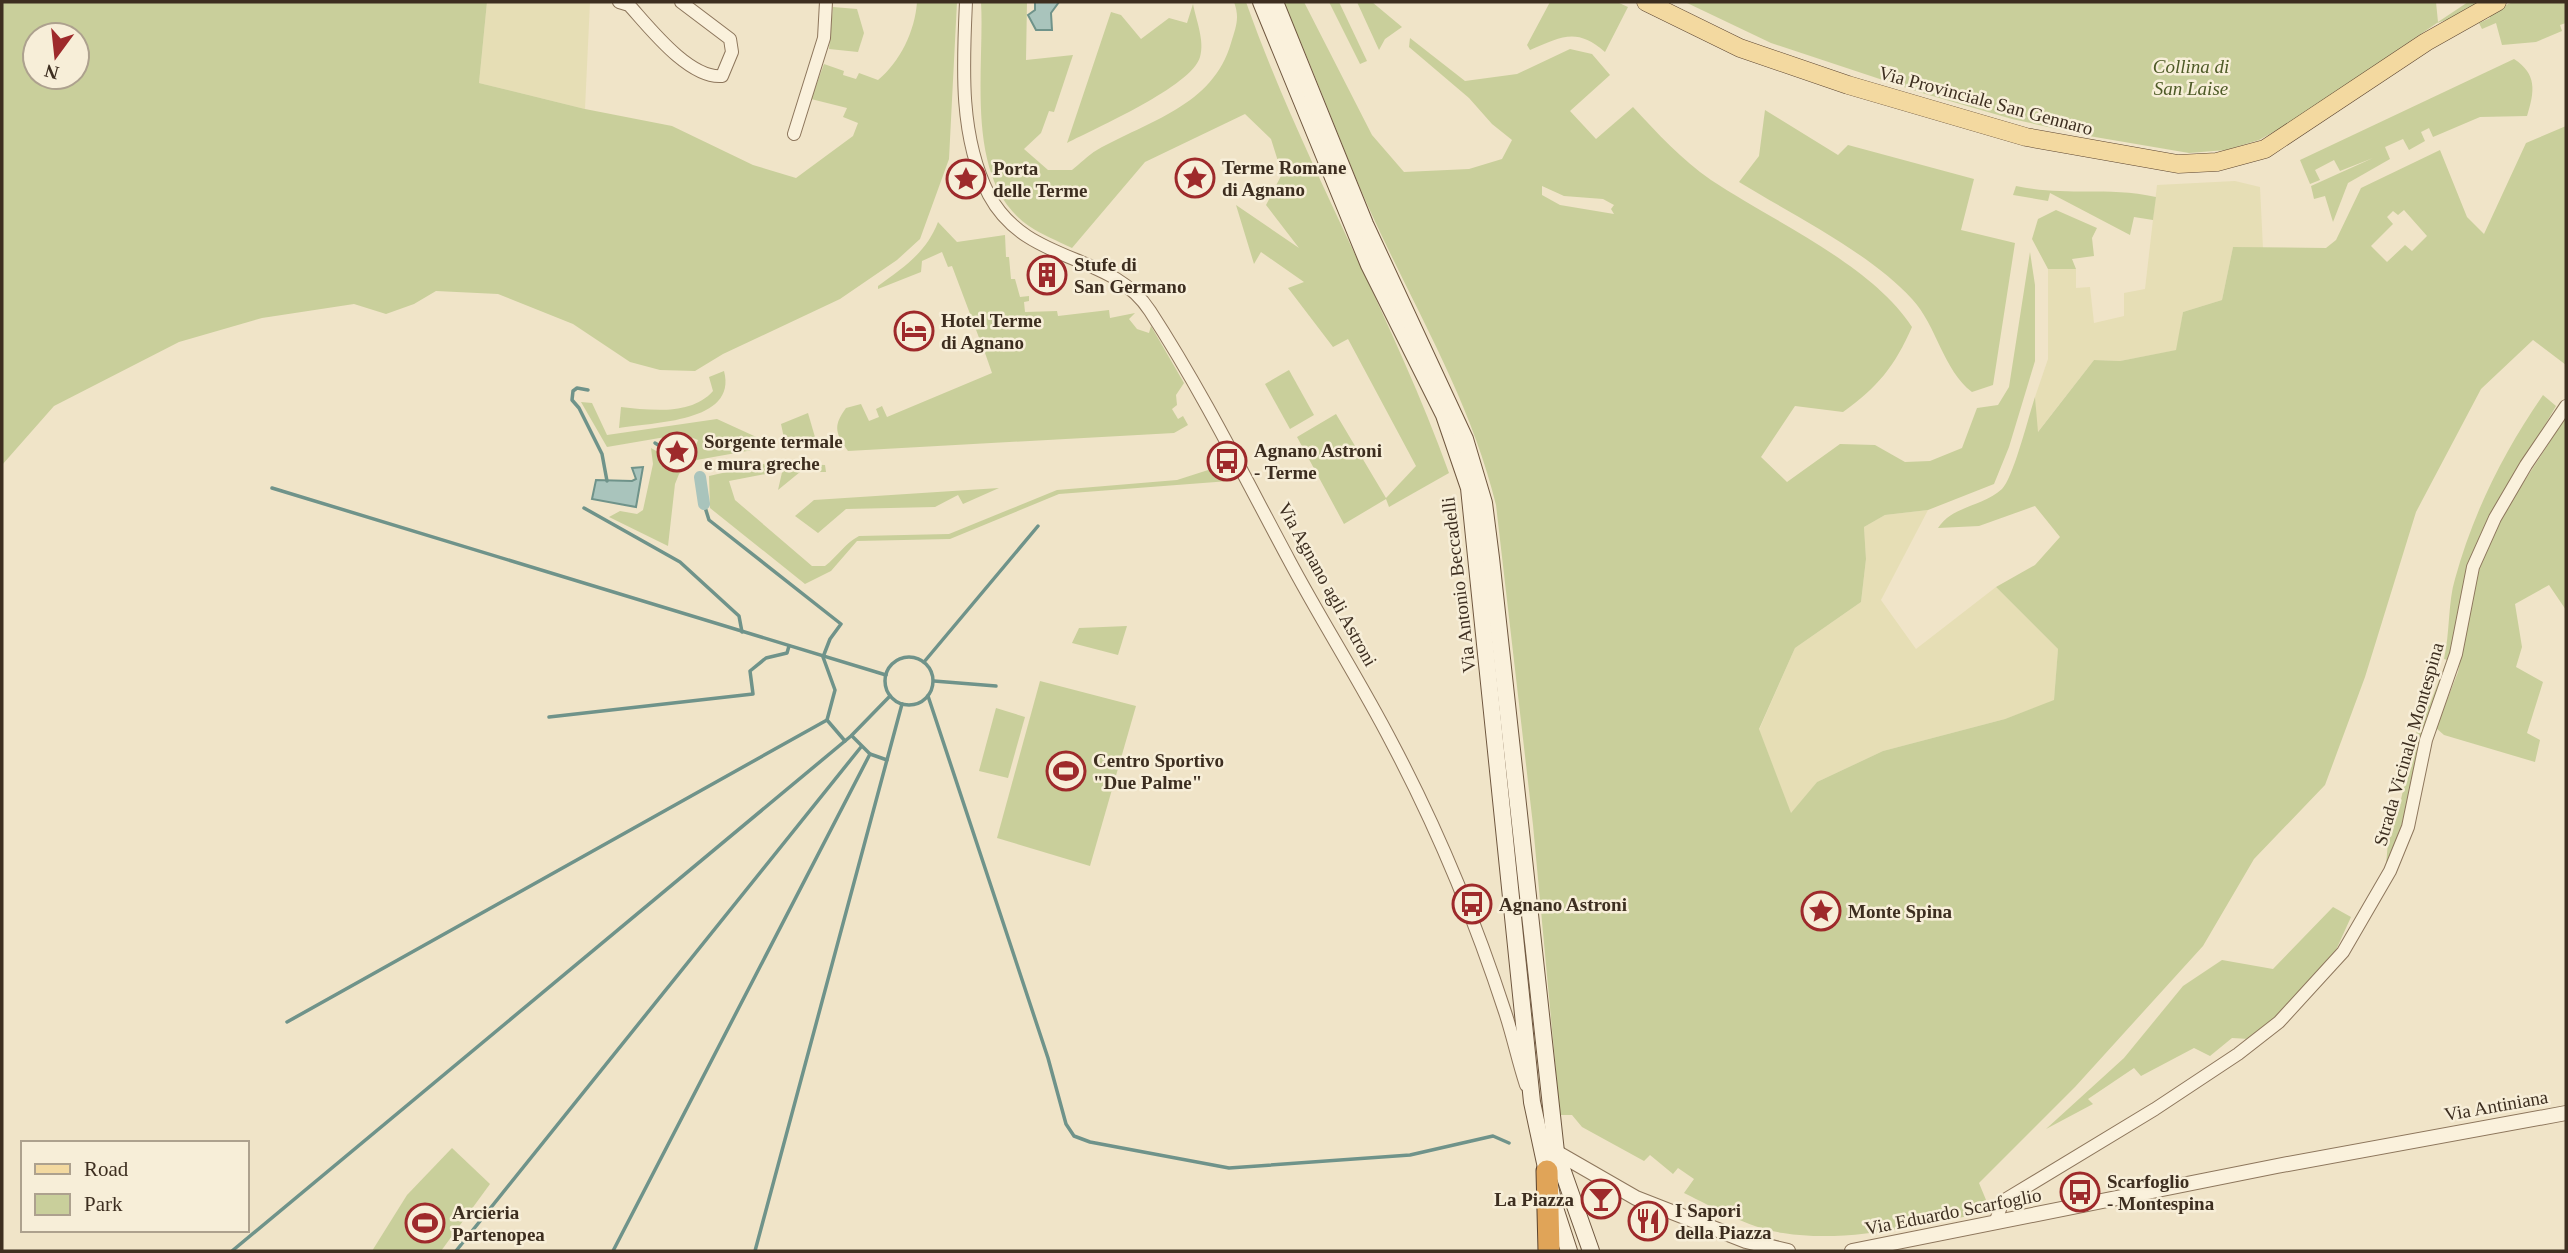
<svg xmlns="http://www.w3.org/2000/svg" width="2568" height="1253" font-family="'Times New Roman',serif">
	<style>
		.farmland { fill: #e6deb5 }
		.green { fill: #c9cf9b; fill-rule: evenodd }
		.water { fill: #a9c4bc; stroke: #6f938a; stroke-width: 2 }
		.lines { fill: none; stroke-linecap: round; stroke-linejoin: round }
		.stream { stroke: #6f938a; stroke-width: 3.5 }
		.canal { stroke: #a9c4bc; stroke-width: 12 }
		.minor-casing { stroke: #8d765c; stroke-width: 14 }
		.tertiary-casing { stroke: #8d765c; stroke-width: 16 }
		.secondary-casing { stroke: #6f573f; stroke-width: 18 }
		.primary-casing { stroke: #5b4430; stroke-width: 19 }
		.motorway-casing { stroke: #5b4430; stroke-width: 23 }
		.minor { stroke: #faf1dc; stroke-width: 12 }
		.tertiary { stroke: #faf1dc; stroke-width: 14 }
		.secondary { stroke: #faf1dc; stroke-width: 16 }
		.primary { stroke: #f3d9a0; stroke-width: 18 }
		.motorway { stroke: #e0a458; stroke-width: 21 }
		.labels { text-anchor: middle; stroke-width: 5; stroke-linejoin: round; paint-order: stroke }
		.park-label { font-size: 19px; font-style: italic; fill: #4d5a26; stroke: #f7eed8 }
		.street-label { font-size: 19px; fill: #3d2e20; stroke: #f7eed8 }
		.poi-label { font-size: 19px; font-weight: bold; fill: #3d2e20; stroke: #f7eed8; text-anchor: start }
	</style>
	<rect width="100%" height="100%" fill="#f0e4c8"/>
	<g class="farmland">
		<path d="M487 2H590L585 109 479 83Z"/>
		<path d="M2235 181 2260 187 2263 249 2233 247 2222 300 2183 312 2177 350 2120 361 2094 360 2037 433 2035 397 2048 359V269H2076V288L2090 287 2094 323 2124 316V293L2145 289 2157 185Z"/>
		<path d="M1928 510 1881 600 1916 649 1996 587 2058 649 2054 701 2005 719 1883 751 1817 782 1791 814 1759 730 1795 648 1861 602 1866 559 1864 527 1885 515Z"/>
	</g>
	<g class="green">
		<path d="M2 2H487L479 83 585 109 672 126 753 165 796 178 853 136 858 123 843 117 847 108 811 99 824 64 844 71 843 75 856 79 859 73 878 80C900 62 915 31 917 2H957L949 159 920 239 897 260 840 299 723 354 695 371 660 370 630 362 573 324 498 294 436 291 414 304 386 314 354 304 262 318 179 342 54 406 2 465ZM35 35H77V77H35Z"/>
		<path d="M981 2H1027L1026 60 1073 55 1054 112 1049 111 1041 133 1024 149 1048 170H1072C1080 164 1088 155 1097 150 1148 121 1213 106 1231 43 1236 27 1240 18 1234 2H1246C1303 163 1391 312 1449 473L1389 507 1386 499 1344 524 1297 437 1336 414 1386 498 1416 466 1348 339 1333 347 1288 288 1304 282 1261 252 1254 264 1236 205 1299 248 1266 205 1282 174 1271 139 1245 114 1145 162 1072 248C1058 241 1042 235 1029 226 963 181 985 70 981 2Z"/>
		<path d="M1283 2H1304L1372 135 1404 172 1469 169 1502 159 1512 140 1492 124 1469 98 1409 47 1410 38 1465 81 1517 74 1570 49 1592 54 1610 75 1570 111 1596 139 1633 107C1658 134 1681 159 1711 180 1774 222 1871 264 1912 327 1895 366 1877 388 1843 412L1795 406 1761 457 1787 482 1840 444 1875 445 1905 462 1930 461 1962 448 1977 408 1998 405 2009 387 2030 252 2035 285V361L2009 447 1994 484 1928 510 1885 515 1864 527 1866 559 1861 602 1795 648 1759 729 1791 813 1817 782 1883 751 2005 719 2054 700 2058 649 1996 587 2035 565 2060 537 2035 506 1979 526 1938 528C1952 506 1982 507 2002 489 2013 479 2029 415 2035 397L2038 432 2094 360 2120 361 2176 350 2183 312 2222 300 2233 247 2326 248 2336 240 2361 188 2440 150 2467 217 2484 234 2526 143 2566 126V365L2533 340 2481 389 2416 512 2365 677 2325 785 2254 859 2203 946 2075 1087 1979 1183 1991 1212C1925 1223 1850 1244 1783 1233 1748 1228 1715 1208 1684 1193L1694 1179 1678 1168 1673 1174 1650 1155 1644 1161 1582 1127 1572 1115H1560L1533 825 1496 505C1469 393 1405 293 1360 188 1334 126 1311 63 1283 2ZM1542 186 1564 196 1603 199 1614 205 1611 209 1614 214 1560 205 1542 195ZM2404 210 2427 236 2412 251 2405 245 2387 262 2371 246 2393 224 2387 217 2393 211 2398 215Z"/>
		<path d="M1329 2H1339L1367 61 1360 64Z"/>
		<path d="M1357 2H1372L1402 27 1385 39 1379 50Z"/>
		<path d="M1550 2H1617L1628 7 1605 52C1576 27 1562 37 1530 50L1527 45Z"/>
		<path d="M1685 2H2436L2438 22 2468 2H2489L2471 12 2437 23 2290 123 2259 140 2226 150 2189 153 2089 136 2012 119 1922 93 1771 43Z"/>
		<path d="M2513 2H2566V23L2560 25 2562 31 2536 42 2502 45 2496 23 2482 29 2479 23 2490 18 2487 13Z"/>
		<path d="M1193 4C1196 20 1205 41 1200 57 1192 86 1096 128 1067 143L1111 12 1121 15 1141 39 1169 18 1187 23Z"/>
		<path d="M833 7 857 9 864 33 858 52 829 49Z"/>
		<path d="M2514 59C2537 74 2535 91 2527 116L2480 117 2433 137 2429 128 2421 132 2425 141 2409 150 2403 139 2385 147 2390 159 2348 183 2333 222 2325 196 2314 199 2311 186 2373 158 2340 171 2334 160 2315 170 2320 180 2310 184 2300 160Z"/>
		<path d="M1765 110 1838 155 1848 145 1974 179 1961 230 2015 243 1993 385 1972 392C1943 370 1937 326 1912 299 1870 253 1793 215 1739 182L1759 156Z"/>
		<path d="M2016 186C2067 197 2106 186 2156 197L2153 220 2134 217 2130 235 2050 193 2048 201 2013 195Z"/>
		<path d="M2056 210 2097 228 2092 238 2094 256 2072 259 2076 269H2048L2032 239 2038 219Z"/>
		<path d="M938 222 957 242 1005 235 1006 257H1009L1011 279H1015L1020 297 1029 296V301L1024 302 1025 312 1057 311 1058 316 1109 310 1110 318 1135 313 1129 319 1137 329 1149 333 1151 326 1184 383 1176 395 1177 405 1172 409 1178 419 1183 416 1188 425 1174 433 848 451C835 433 833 426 846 408L861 404 869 421 879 417 876 409 882 406 887 417 992 373 984 350 977 352 974 346 981 343 952 266 948 267 942 252 922 261 921 272 878 289V286C904 267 926 253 938 222Z"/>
		<path d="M1289 370 1314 415 1290 429 1265 384Z"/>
		<path d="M724 371C738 423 652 422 619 428L621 407C650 410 691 416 713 391L709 377Z"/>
		<path d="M2543 395 2556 406 2482 533 2454 650 2407 811 2386 865 2388 842 2399 808 2423 704 2429 706 2447 660 2444 659C2450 633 2448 601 2455 579 2473 513 2504 451 2543 395Z"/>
		<path d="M581 402 592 403 607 435 717 419 776 446 691 461 679 474 675 484 668 546 609 517 620 511 637 514 643 510 653 464 651 448 672 460 693 453 698 440 683 434 607 447Z"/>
		<path d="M808 413 817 444 813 449 784 438 781 424Z"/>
		<path d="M2566 417V610L2549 585 2515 604 2522 647 2516 667 2543 682 2527 733 2540 740 2535 762 2444 735 2436 728 2458 672 2474 585 2492 531Z"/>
		<path d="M777 461 771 473 729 481 735 500 812 566H825C838 556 845 543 859 536L949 534 1057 490 1177 480 1230 463 1237 476 1229 481 1059 494 950 539 857 541 831 571 805 584 710 508 709 476Z"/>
		<path d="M788 464 825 465 826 472H800L778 490 783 468Z"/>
		<path d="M999 488 963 504 958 495 935 507 846 509 818 533 795 516 814 500Z"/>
		<path d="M1127 626 1118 655 1072 643 1079 628Z"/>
		<path d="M1040 681 1136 706 1090 866 997 838Z"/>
		<path d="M996 708 1025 717 1008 778 979 771Z"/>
		<path d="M2333 907 2351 917 2336 950 2275 1020 2249 1039 2232 1038 2210 1056 2194 1048 2141 1076 2134 1068 2088 1099 2093 1104 2046 1129 2124 1058 2183 986 2222 960 2273 969Z"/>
		<path d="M452 1148 490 1184 441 1251H372L407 1195Z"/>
	</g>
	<g class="water">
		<path d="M1035 2H1059L1051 13 1052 30H1036L1028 15 1035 10Z"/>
		<path d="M643 467 636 507 592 499 596 480 632 481 636 479 632 468Z"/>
	</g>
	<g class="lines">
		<g class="stream">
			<path d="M588 390 577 388 573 391 572 400 579 408 602 454 607 481"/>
			<path d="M655 443 676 456"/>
			<path d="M272 488 886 675"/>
			<path d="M704 504 709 520 841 624 830 639 823 657 835 690 827 720 845 741"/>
			<path d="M584 508 680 562 739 616 742 632"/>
			<circle cx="909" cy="681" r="24"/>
			<path d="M924 662 1038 526"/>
			<path d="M934 681 996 686"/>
			<path d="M928 696 1048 1058 1066 1124 1074 1136 1090 1142 1229 1168 1410 1155 1493 1136 1509 1143"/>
			<path d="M549 717 753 694 750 671 766 658 787 653 789 646"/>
			<path d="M852 736 870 754 887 760"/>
			<path d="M287 1022 827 720"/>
			<path d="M232 1251 851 736 890 696"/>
			<path d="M456 1251 861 747"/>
			<path d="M613 1251 870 754"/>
			<path d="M755 1251 902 704"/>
		</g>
		<path class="canal" d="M700 477 704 504"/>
		<defs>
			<g id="minor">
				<path d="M619 2 629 5C649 27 689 79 722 76L732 52 730 39 681 2"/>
				<path d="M966 2C963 65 959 137 989 195 1027 266 1111 251 1150 311 1202 391 1244 476 1289 560 1322 622 1360 681 1392 743 1437 828 1475 920 1505 1012 1513 1036 1518 1061 1526 1085"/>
				<path d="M794 134 824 38 826 2"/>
				<path d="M1995 1223 2003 1201 2155 1109 2238 1054 2279 1022 2343 952 2390 871 2408 827 2426 740 2456 654 2473 567 2495 518 2526 465 2566 406"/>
			</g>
			<g id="tertiary">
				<path d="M1556 1152 1636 1198 1746 1241 1788 1251"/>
				<path d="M1852 1251 2277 1166 2566 1113"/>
			</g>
			<g id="secondary">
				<path d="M1261 2 1369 265 1444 415 1469 488 1532 1102 1554 1205 1569 1251"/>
				<path d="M1275 2 1365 224 1465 439 1484 503 1491 558 1556 1152 1591 1251"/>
			</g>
			<path id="primary" d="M1646 2 1740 48 1848 85 2026 137 2178 164 2217 162 2265 149 2426 42 2497 2"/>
			<path id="motorway" d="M1547 1171 1549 1251"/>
		</defs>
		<use href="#minor" class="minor-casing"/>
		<use href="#tertiary" class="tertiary-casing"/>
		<use href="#secondary" class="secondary-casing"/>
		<use href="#primary" class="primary-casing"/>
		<use href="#motorway" class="motorway-casing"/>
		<use href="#minor" class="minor"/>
		<use href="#tertiary" class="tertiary"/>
		<use href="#secondary" class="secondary"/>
		<use href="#primary" class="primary"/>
		<use href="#motorway" class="motorway"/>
	</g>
	<defs>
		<symbol id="sight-ring" viewBox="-11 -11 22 22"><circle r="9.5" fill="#f7eed8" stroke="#9e2a2b" stroke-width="1.5"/><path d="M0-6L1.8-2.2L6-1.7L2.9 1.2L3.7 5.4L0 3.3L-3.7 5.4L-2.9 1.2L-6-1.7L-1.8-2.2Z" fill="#9e2a2b"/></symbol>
		<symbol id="building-ring" viewBox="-11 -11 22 22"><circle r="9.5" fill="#f7eed8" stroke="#9e2a2b" stroke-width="1.5"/><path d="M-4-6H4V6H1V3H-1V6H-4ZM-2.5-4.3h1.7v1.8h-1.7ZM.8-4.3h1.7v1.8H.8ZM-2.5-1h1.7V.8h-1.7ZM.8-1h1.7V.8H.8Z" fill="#9e2a2b"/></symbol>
		<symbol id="hotel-ring" viewBox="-11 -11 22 22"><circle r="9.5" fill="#f7eed8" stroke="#9e2a2b" stroke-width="1.5"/><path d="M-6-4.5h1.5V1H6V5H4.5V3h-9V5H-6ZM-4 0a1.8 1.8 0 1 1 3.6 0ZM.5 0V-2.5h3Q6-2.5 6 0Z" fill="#9e2a2b"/></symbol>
		<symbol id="bus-ring" viewBox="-11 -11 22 22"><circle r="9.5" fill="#f7eed8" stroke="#9e2a2b" stroke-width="1.5"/><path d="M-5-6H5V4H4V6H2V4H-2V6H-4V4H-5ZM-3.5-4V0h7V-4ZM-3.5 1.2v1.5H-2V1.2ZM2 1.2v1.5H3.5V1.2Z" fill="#9e2a2b"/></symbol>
		<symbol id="stadium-ring" viewBox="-11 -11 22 22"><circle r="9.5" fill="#f7eed8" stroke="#9e2a2b" stroke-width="1.5"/><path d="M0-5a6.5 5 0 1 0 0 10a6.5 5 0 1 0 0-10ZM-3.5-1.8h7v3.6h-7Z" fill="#9e2a2b"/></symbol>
		<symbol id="bar-ring" viewBox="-11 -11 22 22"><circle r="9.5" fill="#f7eed8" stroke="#9e2a2b" stroke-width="1.5"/><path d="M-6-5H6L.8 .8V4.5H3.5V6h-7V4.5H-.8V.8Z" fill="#9e2a2b"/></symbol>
		<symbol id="restaurant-ring" viewBox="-11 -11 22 22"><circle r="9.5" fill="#f7eed8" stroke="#9e2a2b" stroke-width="1.5"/><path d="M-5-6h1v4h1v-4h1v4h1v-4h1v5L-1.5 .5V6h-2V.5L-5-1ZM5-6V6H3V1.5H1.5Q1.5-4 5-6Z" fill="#9e2a2b"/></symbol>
	</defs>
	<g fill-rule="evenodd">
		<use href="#sight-ring" x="1173" y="156" width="44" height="44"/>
		<use href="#sight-ring" x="944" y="157" width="44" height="44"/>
		<use href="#building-ring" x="1025" y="253" width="44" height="44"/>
		<use href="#hotel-ring" x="892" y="309" width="44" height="44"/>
		<use href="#sight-ring" x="655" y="430" width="44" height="44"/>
		<use href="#bus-ring" x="1205" y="439" width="44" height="44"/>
		<use href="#stadium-ring" x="1044" y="749" width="44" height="44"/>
		<use href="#bus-ring" x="1450" y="882" width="44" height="44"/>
		<use href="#sight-ring" x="1799" y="889" width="44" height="44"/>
		<use href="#bus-ring" x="2058" y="1170" width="44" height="44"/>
		<use href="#bar-ring" x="1579" y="1177" width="44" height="44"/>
		<use href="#restaurant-ring" x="1626" y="1199" width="44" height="44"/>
		<use href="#stadium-ring" x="403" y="1201" width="44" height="44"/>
	</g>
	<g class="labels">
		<g class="park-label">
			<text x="2191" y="73">Collina di<tspan x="2191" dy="22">San Laise</tspan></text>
		</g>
		<g class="street-label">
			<text transform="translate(1986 100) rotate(15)" y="7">Via Provinciale San Gennaro</text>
			<text transform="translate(1328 584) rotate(61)" y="7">Via Agnano agli Astroni</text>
			<text transform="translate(1458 585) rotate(-97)" y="7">Via Antonio Beccadelli</text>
			<text transform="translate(2408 744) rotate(-74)" y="7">Strada Vicinale Montespina</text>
			<text transform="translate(2496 1105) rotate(-10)" y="7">Via Antiniana</text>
			<text transform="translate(1953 1211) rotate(-11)" y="7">Via Eduardo Scarfoglio</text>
		</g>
		<g class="poi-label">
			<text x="1222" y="174">Terme Romane<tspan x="1222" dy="22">di Agnano</tspan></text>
			<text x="993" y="175">Porta<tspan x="993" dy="22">delle Terme</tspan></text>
			<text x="1074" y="271">Stufe di<tspan x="1074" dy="22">San Germano</tspan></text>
			<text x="941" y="327">Hotel Terme<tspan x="941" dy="22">di Agnano</tspan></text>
			<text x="704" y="448">Sorgente termale<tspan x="704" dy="22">e mura greche</tspan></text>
			<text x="1254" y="457">Agnano Astroni<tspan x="1254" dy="22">- Terme</tspan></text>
			<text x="1093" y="767">Centro Sportivo<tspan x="1093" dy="22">"Due Palme"</tspan></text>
			<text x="1499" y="911">Agnano Astroni</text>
			<text x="1848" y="918">Monte Spina</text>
			<text x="2107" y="1188">Scarfoglio<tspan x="2107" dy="22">- Montespina</tspan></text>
			<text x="1574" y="1206" text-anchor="end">La Piazza</text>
			<text x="1675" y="1217">I Sapori<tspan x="1675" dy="22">della Piazza</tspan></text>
			<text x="452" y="1219">Arcieria<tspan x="452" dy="22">Partenopea</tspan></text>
		</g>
	</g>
	<rect width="2568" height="1253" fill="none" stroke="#3d2e20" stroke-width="7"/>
	<rect x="21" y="1141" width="228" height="91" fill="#f7eed8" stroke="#ada18e" stroke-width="2"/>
	<rect x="35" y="1164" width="35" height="10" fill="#f3d9a0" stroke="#ada18e" stroke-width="2"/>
	<text x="84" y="1176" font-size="21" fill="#3d2e20">Road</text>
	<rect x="35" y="1194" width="35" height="21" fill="#c9cf9b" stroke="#ada18e" stroke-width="2"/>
	<text x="84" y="1211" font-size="21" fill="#3d2e20">Park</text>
	<g transform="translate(56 56) rotate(195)"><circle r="33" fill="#f7eed8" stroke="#ada18e" stroke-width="2"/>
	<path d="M0-5L12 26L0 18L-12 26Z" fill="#9e2a2b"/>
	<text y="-10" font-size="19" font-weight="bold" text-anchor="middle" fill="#3d2e20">N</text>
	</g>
</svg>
